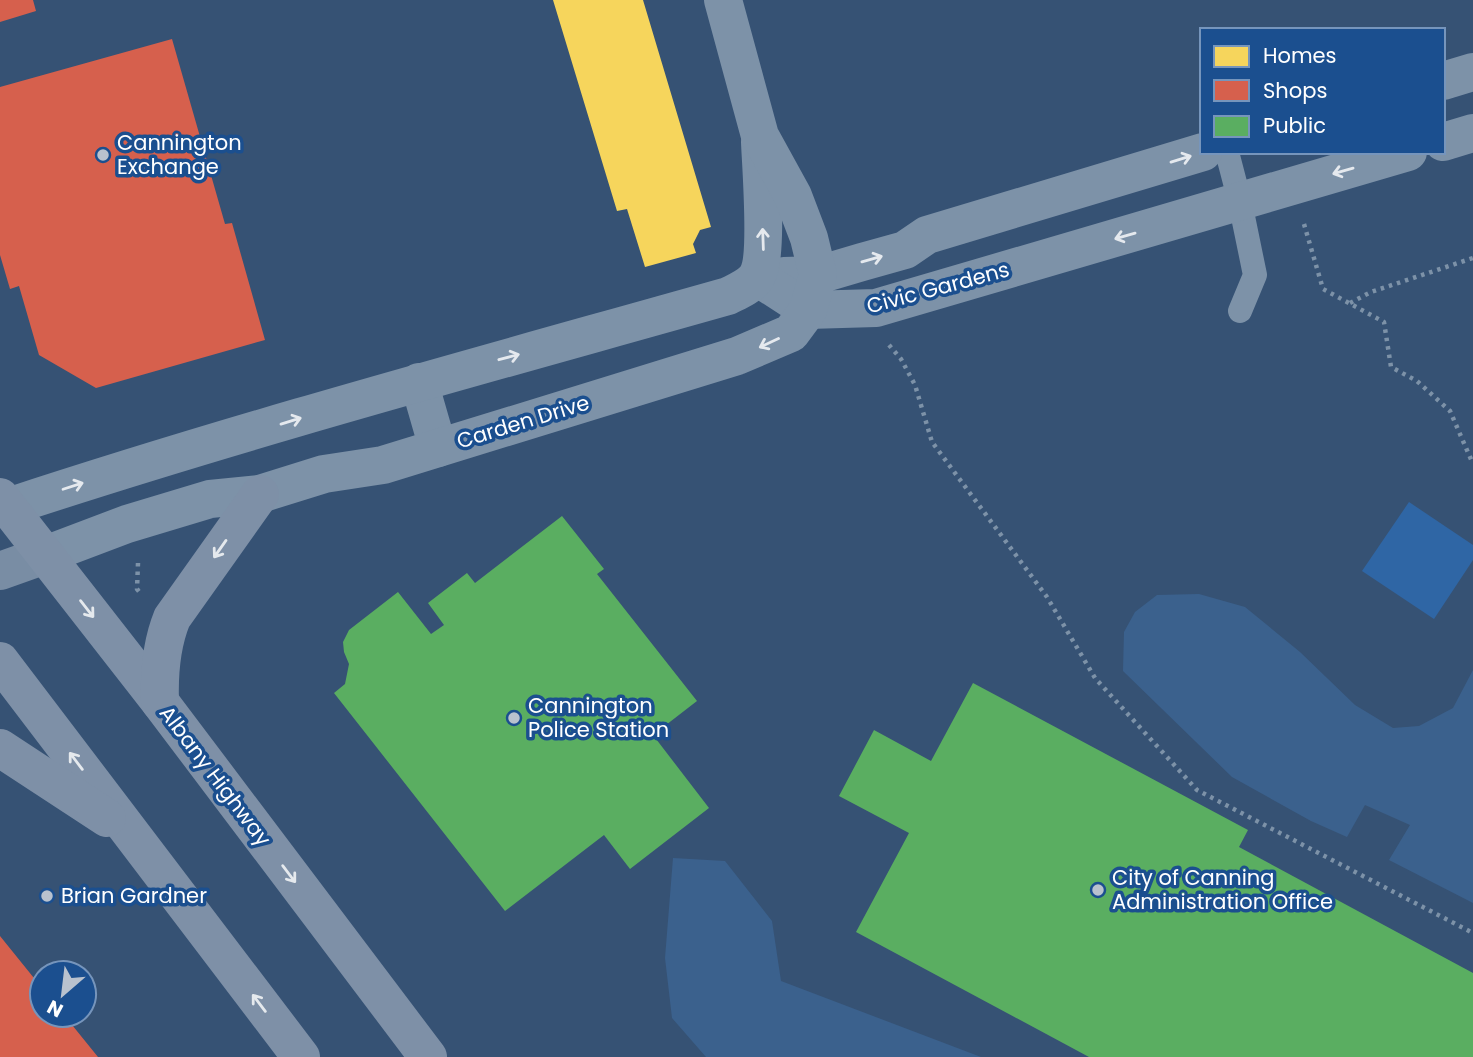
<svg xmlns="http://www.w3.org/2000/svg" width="1473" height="1057" font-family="Poppins,sans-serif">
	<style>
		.green { fill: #2f66a5 }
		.water { fill: #3b618d }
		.homes { fill: #f6d55c }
		.shops { fill: #d6604d }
		.public { fill: #5aae61 }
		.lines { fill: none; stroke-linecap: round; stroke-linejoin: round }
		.path { stroke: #7d92a8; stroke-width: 4.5; stroke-dasharray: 3.5 5; stroke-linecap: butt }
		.service { stroke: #7d92a8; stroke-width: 24 }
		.minor { stroke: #7d92a8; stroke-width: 38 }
		.tertiary { stroke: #7d92a8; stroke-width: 38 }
		.secondary { stroke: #798da4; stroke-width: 38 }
		.trunk { stroke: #7e90a7; stroke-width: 38 }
		.oneway { stroke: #e5e9ee }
		.oneway2 { stroke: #e5e9ed }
		.poi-dot { fill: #b9c2ce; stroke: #1b4f8f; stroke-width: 2.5 }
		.labels { text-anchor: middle; stroke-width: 7; stroke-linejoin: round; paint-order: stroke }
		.poi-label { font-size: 21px; fill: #fff; stroke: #1b4f8f; text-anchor: start }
		.street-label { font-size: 21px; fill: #fff; stroke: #1b4f8f }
	</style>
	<rect width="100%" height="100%" fill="#365274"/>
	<path class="green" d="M1409 502 1473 545V560L1434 619 1362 571Z"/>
	<g class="water">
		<path d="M1199 594 1245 607 1300 652 1355 705 1393 728 1419 726 1453 708 1473 670V903L1389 860 1410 825 1365 805 1347 837 1311 821 1232 777 1123 671 1124 632 1135 612 1157 595Z"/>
		<path d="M673 858 725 861 772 921 781 981 981 1057H706L672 1018 665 958Z"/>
	</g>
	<path class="homes" d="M553 0H643L711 227 700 230 693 244 696 253 645 267 627 209 617 211Z"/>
	<g class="shops">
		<path d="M0 0H33L36 11 0 22Z"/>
		<path d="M172 39 225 224 232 223 265 340 96 388 39 355 19 286 10 289 0 255V87Z"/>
		<path d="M0 936 42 988V1015H64L98 1057H0Z"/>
	</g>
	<g class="public">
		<path d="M562 516 604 569 597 574 697 701 653 735 709 808 630 869 604 835 505 911 334 693 345 684 349 664 344 652 343 642 349 630 398 592 431 634 444 625 428 603 467 573 475 583Z"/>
		<path d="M973 683 1248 830 1239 847 1473 973V1057H1089L856 932 909 833 839 796 874 730 931 761Z"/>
	</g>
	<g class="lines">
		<g class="path">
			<path d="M1304 224 1323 289 1384 322 1391 367 1417 381 1450 411 1473 464"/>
			<path d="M1350 303 1371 292 1473 258"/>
			<path d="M889 345 901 359 915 385 932 442 1047 597 1095 678 1197 790 1473 933"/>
			<path d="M138 563 137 589 141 594"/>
		</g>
		<path class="service" d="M1227 152 1240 202 1255 275 1240 311"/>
		<g class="minor">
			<path d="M1443 81 1473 72"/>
			<path d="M1443 142 1473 133"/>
			<path d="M784 276 818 275 862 262 905 250 927 235 1203 152"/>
			<path d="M757 277 808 310 876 308 1408 152"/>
		</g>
		<g class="tertiary">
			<path d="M419 382 438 448"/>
			<path d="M8 507C245 429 487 364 728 296 738 291 748 287 755 279 769 262 761 168 760 142"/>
			<path d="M45 555 127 524 210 499 260 494 324 474 383 465 737 356 791 333 808 310 818 275 809 238 793 196 760 136 723 0"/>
		</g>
		<path class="secondary" d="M0 571 45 555"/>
		<g class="trunk">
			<path d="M0 497 160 702 428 1057"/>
			<path d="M0 661 301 1057"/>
			<path d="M160 702C159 673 161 645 172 618L260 494"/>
			<path d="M0 748 107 818"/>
		</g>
	</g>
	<defs><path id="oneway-shaft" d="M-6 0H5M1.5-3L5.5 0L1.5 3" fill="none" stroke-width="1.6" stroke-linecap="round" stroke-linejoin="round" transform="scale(1.75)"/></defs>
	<g class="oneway">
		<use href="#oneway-shaft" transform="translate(1181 159) rotate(-17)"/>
		<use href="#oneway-shaft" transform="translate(1343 171) rotate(164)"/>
		<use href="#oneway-shaft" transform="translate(1125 236) rotate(164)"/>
		<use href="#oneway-shaft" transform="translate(763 239) rotate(-92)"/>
		<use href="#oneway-shaft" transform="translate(872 259) rotate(-16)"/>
		<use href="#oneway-shaft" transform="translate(769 343) rotate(155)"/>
		<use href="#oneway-shaft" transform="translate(509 357) rotate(-15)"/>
		<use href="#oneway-shaft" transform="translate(291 421) rotate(-17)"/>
		<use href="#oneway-shaft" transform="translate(73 486) rotate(-18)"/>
	</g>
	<g class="oneway2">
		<use href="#oneway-shaft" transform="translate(220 549) rotate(125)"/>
		<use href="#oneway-shaft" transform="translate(87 609) rotate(52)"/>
		<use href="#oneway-shaft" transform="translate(76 761) rotate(-127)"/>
		<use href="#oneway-shaft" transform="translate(289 874) rotate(53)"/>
		<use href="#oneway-shaft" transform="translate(259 1003) rotate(-127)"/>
	</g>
	<g class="poi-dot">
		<circle cx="103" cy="155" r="7"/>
		<circle cx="514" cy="718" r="7"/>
		<circle cx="1098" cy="890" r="7"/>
		<circle cx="47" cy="896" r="7"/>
	</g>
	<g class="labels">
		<g class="poi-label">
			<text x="117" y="150">Cannington<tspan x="117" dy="24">Exchange</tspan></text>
			<text x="528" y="713">Cannington<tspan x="528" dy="24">Police Station</tspan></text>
			<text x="1112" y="885">City of Canning<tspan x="1112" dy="24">Administration Office</tspan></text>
			<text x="61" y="903">Brian Gardner</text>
		</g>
		<g class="street-label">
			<text transform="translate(938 288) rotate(-15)" y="7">Civic Gardens</text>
			<text transform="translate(523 422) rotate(-17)" y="7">Carden Drive</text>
			<text transform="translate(215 776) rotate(53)" y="7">Albany Highway</text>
		</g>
	</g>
	<rect x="1200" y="28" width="245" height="126" fill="#1b4f8f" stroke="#7695bc" stroke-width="2"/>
	<rect x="1214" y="46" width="35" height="21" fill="#f6d55c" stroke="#7695bc" stroke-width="2"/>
	<text x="1263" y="63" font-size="21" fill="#ffffff">Homes</text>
	<rect x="1214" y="80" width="35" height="21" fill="#d6604d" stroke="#7695bc" stroke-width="2"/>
	<text x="1263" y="98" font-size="21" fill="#ffffff">Shops</text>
	<rect x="1214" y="116" width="35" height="21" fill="#5aae61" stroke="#7695bc" stroke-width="2"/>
	<text x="1263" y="133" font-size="21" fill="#ffffff">Public</text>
	<g transform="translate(63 994) rotate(208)"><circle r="33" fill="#1b4f8f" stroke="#7695bc" stroke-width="2"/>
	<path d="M0-5L12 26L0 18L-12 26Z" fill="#b9c2ce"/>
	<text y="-10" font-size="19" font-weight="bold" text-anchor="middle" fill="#ffffff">N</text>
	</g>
</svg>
